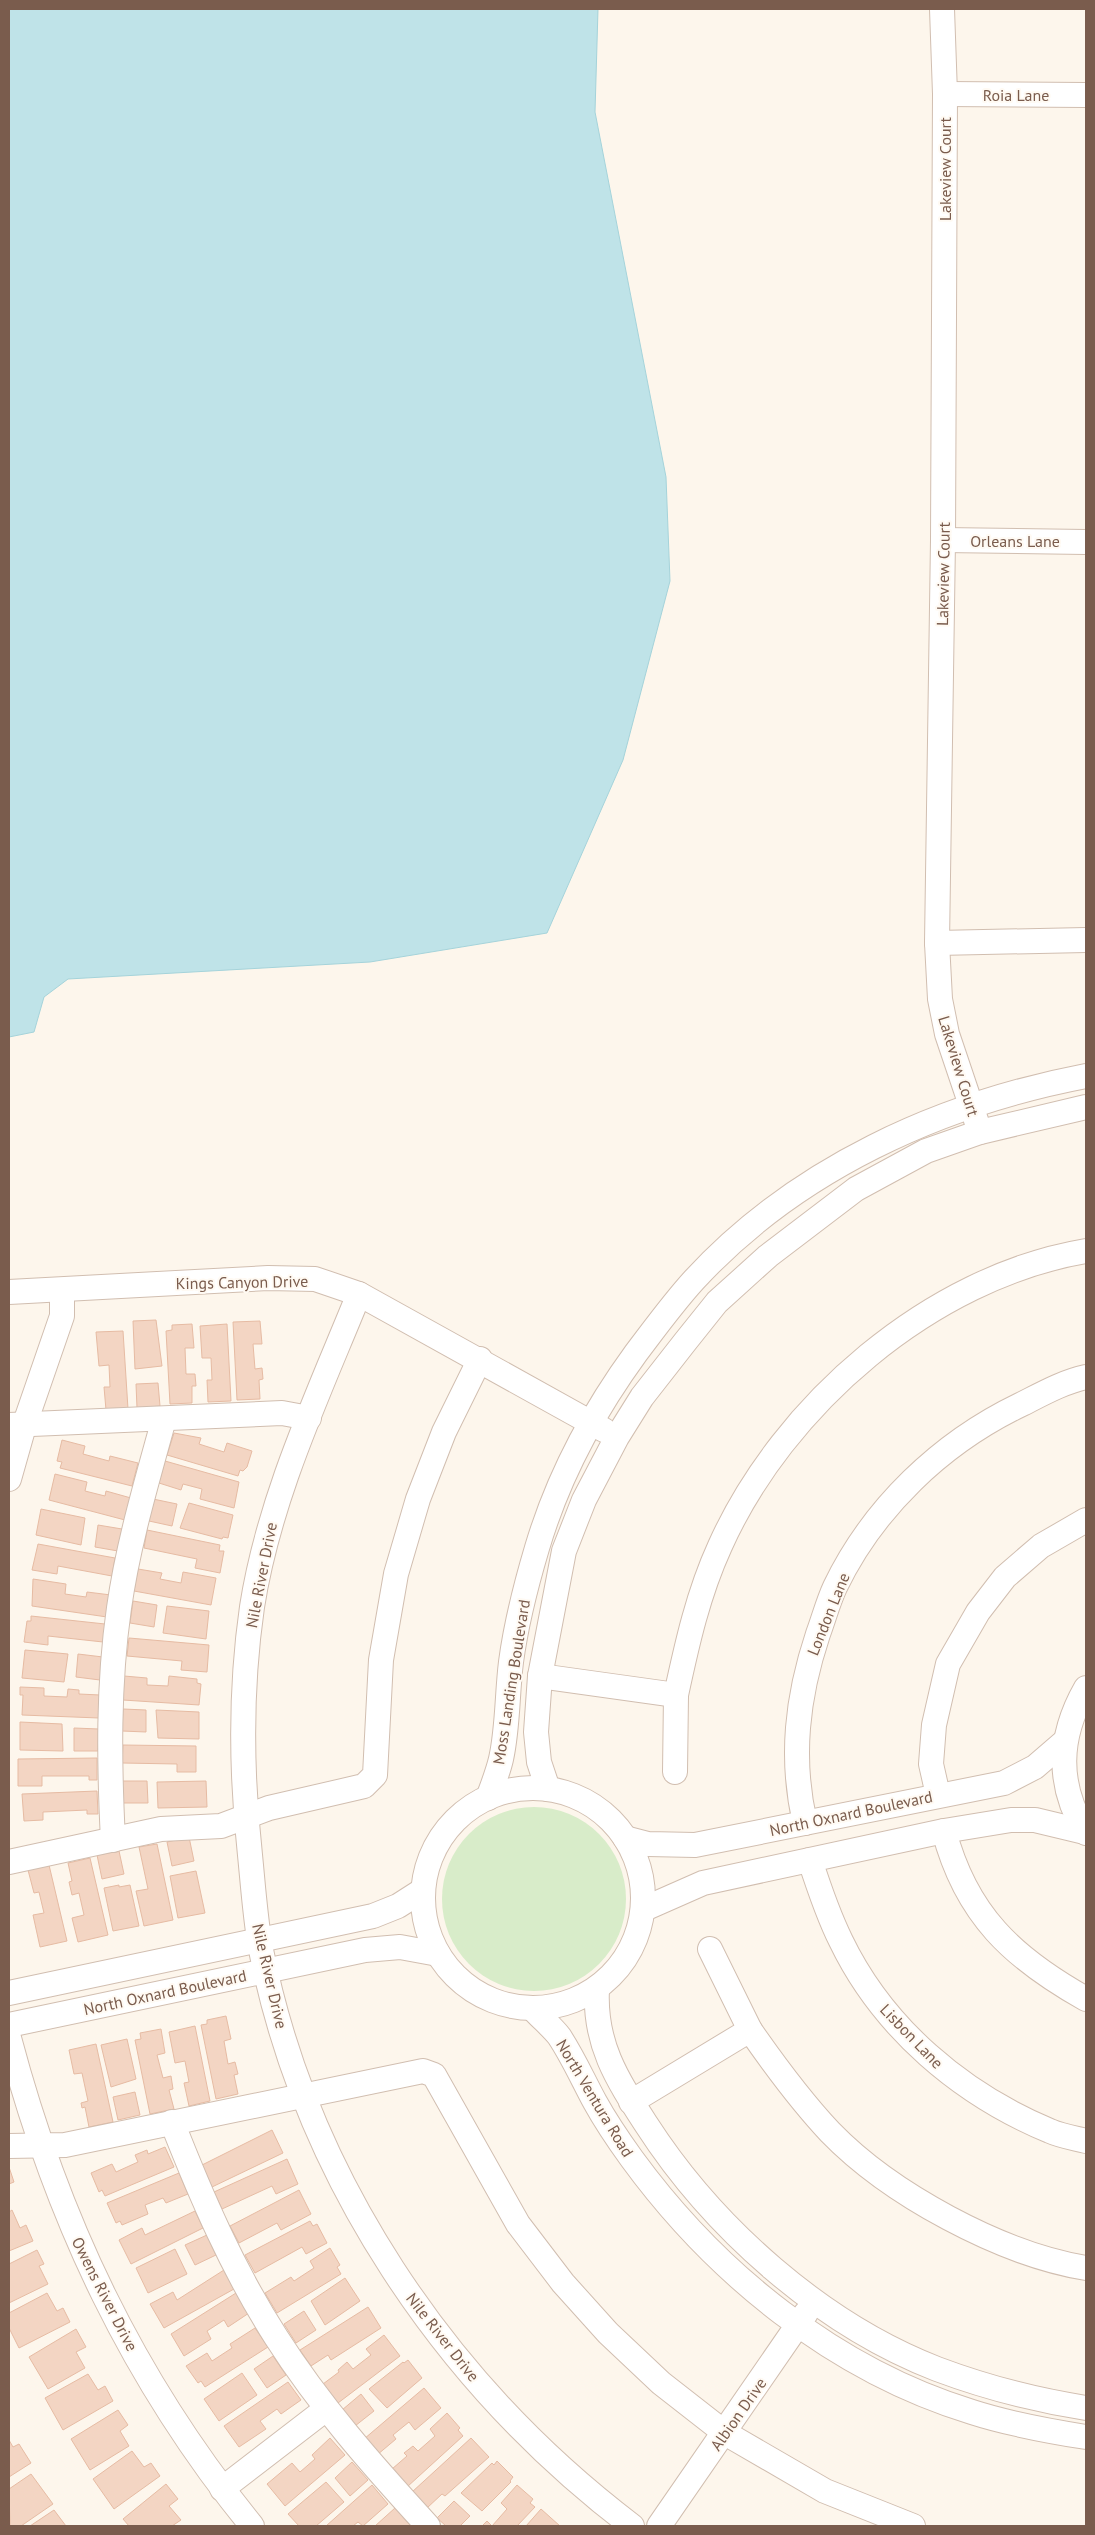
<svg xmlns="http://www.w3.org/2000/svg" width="1095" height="2535" font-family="'PT Sans',sans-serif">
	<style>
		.green { fill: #d8ecc9 }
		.water { fill: #bfe3e8; stroke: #a5d3da }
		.building { fill: #f3d5c3; stroke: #e6bba3 }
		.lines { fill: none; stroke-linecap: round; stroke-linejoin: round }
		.minor-casing { stroke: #d1beb0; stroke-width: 26 }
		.minor { stroke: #fff; stroke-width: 24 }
		.labels { text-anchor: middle; stroke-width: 4; stroke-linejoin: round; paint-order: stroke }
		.street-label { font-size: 16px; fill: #7a5c4d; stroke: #fffaf3 }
	</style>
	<rect width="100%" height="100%" fill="#fdf6ec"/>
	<circle class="green" cx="534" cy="1899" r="92"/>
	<path class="water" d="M9 9H598L595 112 666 477 670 581 623 760 547 933 370 962 68 979 44 997 34 1032 9 1037Z"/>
	<g class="building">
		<path d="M156 1320 162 1366 135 1369 133 1321Z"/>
		<path d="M260 1321 262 1344H253L255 1369 262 1368 263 1379 259 1380 260 1399 237 1400 233 1322Z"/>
		<path d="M192 1324 194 1348H185L186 1374H195L196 1386H192V1403L170 1404 166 1331 172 1330V1325Z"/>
		<path d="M227 1324 231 1401 208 1402 207 1380H212L211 1358H202L200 1326Z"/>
		<path d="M123 1331 128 1409 106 1410 104 1387H110L109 1365 99 1366 96 1332Z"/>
		<path d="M158 1383 160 1406 137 1408 136 1384Z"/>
		<path d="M174 1433 201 1438 199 1444 224 1452 227 1443 252 1451 247 1467 243 1471 240 1470 238 1476 167 1455Z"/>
		<path d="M62 1440 85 1446 83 1454 109 1461 110 1456 138 1463 132 1486 60 1468 62 1462 57 1461Z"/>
		<path d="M165 1461 239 1482 234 1508 200 1499 202 1489 183 1484 181 1490 159 1483Z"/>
		<path d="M55 1474 87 1482 85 1491 105 1496 106 1491 131 1498 125 1520 49 1500Z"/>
		<path d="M153 1499 177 1504 172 1526 149 1521Z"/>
		<path d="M189 1503 233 1515 228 1538 223 1537 222 1539 180 1528Z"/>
		<path d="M41 1509 85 1518 81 1545 36 1535Z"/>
		<path d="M98 1525 122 1529 118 1551 95 1547Z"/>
		<path d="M147 1530 220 1545 219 1551H224L220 1573 195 1568 197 1559 144 1548Z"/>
		<path d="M38 1544 115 1558 112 1576 58 1566 57 1574 32 1570Z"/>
		<path d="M138 1569 162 1573 160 1579 181 1583 183 1572 216 1578 211 1605 134 1591Z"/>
		<path d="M33 1579 66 1584 65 1594 86 1597 87 1592 111 1595 107 1617 32 1606Z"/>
		<path d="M133 1601 157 1605 154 1627 130 1623Z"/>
		<path d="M167 1606 209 1611 206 1639 163 1633Z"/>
		<path d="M31 1616 105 1624 103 1642 48 1636V1645L24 1642 27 1621H31Z"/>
		<path d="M129 1638 209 1645 207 1672 181 1670 182 1661 127 1656Z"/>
		<path d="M25 1650 68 1654 64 1682 22 1678Z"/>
		<path d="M78 1654 103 1657 100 1680 76 1677Z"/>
		<path d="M124 1676 147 1678V1685L168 1686 169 1676 197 1679V1683L201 1684 199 1705 123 1700Z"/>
		<path d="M20 1687 44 1688V1696L67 1697 68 1689 79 1690V1694L100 1695 99 1718 22 1715 23 1695H20Z"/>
		<path d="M123 1709 146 1710V1732L122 1731Z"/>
		<path d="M156 1710 199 1712V1739L158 1738Z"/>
		<path d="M20 1722 62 1724 63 1751 20 1750Z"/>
		<path d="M74 1728 99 1729 98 1751H74Z"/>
		<path d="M123 1745 196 1746V1772H177V1764L122 1763Z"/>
		<path d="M97 1758V1780H89V1776H42V1786H18V1759Z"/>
		<path d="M122 1781H147L148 1803H123Z"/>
		<path d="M206 1781 207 1807 158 1808 157 1782Z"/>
		<path d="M97 1791 98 1814H87V1810L43 1812V1820L24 1821 22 1794Z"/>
		<path d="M189 1837 194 1861 172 1866 167 1842Z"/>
		<path d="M157 1844 173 1920 144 1926 136 1891 148 1889 139 1847Z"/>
		<path d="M119 1851 124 1874 102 1879 97 1855Z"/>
		<path d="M90 1858 108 1935 78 1942 72 1918 84 1915 79 1893 72 1895 69 1882 72 1881 68 1863Z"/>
		<path d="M49 1865 67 1941 40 1947 33 1915 44 1913 39 1892 34 1893 28 1870Z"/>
		<path d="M196 1871 205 1913 178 1918 170 1876Z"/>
		<path d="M119 1885V1887L130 1885 139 1926 113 1931 104 1888Z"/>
		<path d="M226 2016 231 2039 224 2041 228 2064 235 2062 238 2074 234 2075 238 2094 216 2099 201 2025 207 2024V2020Z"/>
		<path d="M195 2026 210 2101 189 2106 184 2083 189 2082 185 2061 175 2063 169 2032Z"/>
		<path d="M161 2029 165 2053 157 2055 163 2078 171 2076 173 2089 169 2090 174 2109 150 2114 135 2040 141 2039 140 2033Z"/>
		<path d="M127 2039 136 2079 111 2087 101 2045Z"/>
		<path d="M96 2044 113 2122 89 2127 85 2107 82 2108 81 2103 88 2101 82 2073 74 2074 69 2050Z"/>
		<path d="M135 2092 140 2115 118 2120 113 2097Z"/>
		<path d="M272 2130 283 2153 212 2187 202 2165Z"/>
		<path d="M165 2147 174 2167 105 2196 102 2190 99 2192 91 2173 112 2164 116 2172 138 2162 135 2155 147 2150 148 2154Z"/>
		<path d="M287 2159 298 2184 276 2194 272 2186 222 2209 214 2192Z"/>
		<path d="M9 2167 14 2182 9 2184Z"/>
		<path d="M179 2173 188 2194 166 2203 163 2198 145 2205 148 2214 122 2225 120 2221 116 2223 107 2203Z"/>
		<path d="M299 2190 311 2214 281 2230 277 2223 239 2243 230 2226Z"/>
		<path d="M12 2210 20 2228 26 2225 33 2241 9 2251V2212Z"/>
		<path d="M195 2211 203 2228 131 2264 119 2240 142 2228 145 2235Z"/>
		<path d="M310 2221 313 2226 317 2224 327 2243 306 2254 302 2247 255 2273 245 2255Z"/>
		<path d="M207 2235 216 2255 195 2265 185 2245Z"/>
		<path d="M330 2248 340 2265 337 2267 341 2274 277 2313 265 2293 291 2277 294 2281 314 2268 310 2261Z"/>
		<path d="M175 2249 187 2274 148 2293 136 2268Z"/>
		<path d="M37 2250 44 2264 39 2266 48 2284 9 2303V2264Z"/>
		<path d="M224 2270 234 2289 164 2328 150 2304 173 2292 177 2300Z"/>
		<path d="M345 2278 360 2301 325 2325 311 2301Z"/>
		<path d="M47 2293 57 2311 63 2308 70 2322 19 2348 9 2328V2313Z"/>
		<path d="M236 2293 249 2313 228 2327 224 2320 207 2331 211 2339 184 2356 171 2334Z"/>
		<path d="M368 2307 381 2328 331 2360 328 2355 311 2366 300 2350Z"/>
		<path d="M304 2311 316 2330 296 2343 284 2324Z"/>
		<path d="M255 2328 268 2347 205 2387 201 2381 198 2383 186 2366 207 2353 212 2361 232 2348 230 2344Z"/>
		<path d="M76 2329 86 2347 76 2352 85 2368 48 2389 29 2357Z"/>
		<path d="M384 2335 400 2356 338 2403 323 2384 339 2372 338 2370 347 2362 353 2369 371 2355 366 2349Z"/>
		<path d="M273 2356 286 2375 267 2388 254 2369Z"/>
		<path d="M408 2360 422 2378 387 2408 369 2389 403 2362 404 2363Z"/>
		<path d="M242 2373 257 2395 219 2421 204 2399Z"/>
		<path d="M88 2374 98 2390 105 2386 113 2401 63 2430 45 2398Z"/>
		<path d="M288 2382 301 2400 281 2414 277 2409 260 2421 266 2429 239 2447 224 2426Z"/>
		<path d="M424 2388 441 2408 415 2430 409 2422 393 2435 396 2439 377 2455 364 2439Z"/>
		<path d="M361 2394 374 2411 355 2426 342 2410Z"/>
		<path d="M118 2410 128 2425 120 2431 129 2446 90 2470 71 2439Z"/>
		<path d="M447 2413 460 2428 458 2430 463 2436 407 2487 392 2469 407 2456 404 2453 413 2446 418 2451 435 2436 430 2429Z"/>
		<path d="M330 2438 345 2455 285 2506 267 2484 292 2463 300 2472 315 2459 312 2455Z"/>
		<path d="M471 2438 489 2457 445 2496 442 2494 427 2508 412 2492Z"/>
		<path d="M9 2440 13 2447 19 2444 31 2463 9 2477Z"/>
		<path d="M132 2451 144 2467 151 2463 160 2476 114 2509 93 2479Z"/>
		<path d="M497 2461 513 2477 510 2481 511 2482 482 2511 461 2493 492 2463 494 2465Z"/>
		<path d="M352 2462 368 2480 350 2496 335 2478Z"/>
		<path d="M31 2474 53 2504 21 2526H10L9 2489Z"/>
		<path d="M326 2482 344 2502 316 2526H299L288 2514Z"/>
		<path d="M166 2484 178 2499 169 2506 181 2520 172 2526H129L123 2519Z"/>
		<path d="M372 2485 388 2504 363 2526 358 2522 353 2526H326Z"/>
		<path d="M517 2485 533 2499 530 2503 535 2507 517 2526H482L487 2521 492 2526 507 2509 501 2503Z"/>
		<path d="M454 2501 470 2516 460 2526H446L437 2518Z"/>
		<path d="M395 2508 410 2525 408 2526H375Z"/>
		<path d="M541 2509 560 2526H526Z"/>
		<path d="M54 2510 66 2526H30Z"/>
	</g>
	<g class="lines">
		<defs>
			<g id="minor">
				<path d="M942 9 945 94 943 540 937 943 940 999 947 1034 980 1132"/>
				<path d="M945 94 1086 95"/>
				<path d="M943 540 1086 542"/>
				<path d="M937 943 1086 940"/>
				<path d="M9 1292 268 1278 315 1279 359 1294 604 1430"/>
				<path d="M359 1294C318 1395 269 1498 252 1607 240 1690 241 1773 250 1855 253 1885 255 1915 260 1945 305 2177 445 2384 632 2526"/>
				<path d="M9 1425 282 1413 309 1418"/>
				<path d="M9 1479 24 1426 62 1316V1290"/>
				<path d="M540 1676 676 1695C687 1644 698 1594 720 1546 783 1405 931 1277 1086 1251"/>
				<path d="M1086 1688C1058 1737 1056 1784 1086 1833"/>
				<path d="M675 1772 676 1695"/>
				<circle cx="533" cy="1898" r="110"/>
				<path d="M548 1789 539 1762 536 1732 540 1676 564 1551 584 1500 617 1437 642 1397 685 1342 717 1302 768 1256 856 1189 926 1151 980 1132 1086 1107"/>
				<path d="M938 1795 931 1764 934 1725 948 1664 978 1612 1005 1577 1041 1546 1086 1520"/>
				<path d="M488 1798C493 1785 498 1772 501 1759 508 1728 507 1694 511 1662 516 1624 526 1585 537 1548 558 1477 593 1412 636 1353 655 1328 673 1303 694 1280 796 1169 940 1104 1086 1076"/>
				<path d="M805 1823C790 1758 797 1697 818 1634 824 1618 828 1602 835 1587 873 1508 941 1443 1020 1405 1042 1394 1063 1382 1086 1377"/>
				<path d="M944 1831C966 1915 1013 1958 1086 1999"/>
				<path d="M625 1838 648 1844 695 1845 1004 1783 1035 1767 1064 1742"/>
				<path d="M113 1840C109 1762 108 1685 119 1608 128 1544 147 1481 164 1419"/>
				<path d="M810 1860C819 1888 828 1915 841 1941 883 2028 961 2094 1050 2131 1061 2136 1074 2138 1086 2141"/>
				<path d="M9 1862 161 1829 221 1826 269 1808 364 1786 375 1775 381 1660 396 1574 418 1499 444 1432 480 1359"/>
				<path d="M644 1909 703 1883 944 1831 1011 1820H1035L1085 1832"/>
				<path d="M710 1949 750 2030"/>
				<path d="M597 1989C594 2044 617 2079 646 2124 713 2228 821 2324 937 2369 985 2387 1035 2400 1086 2408"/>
				<path d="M9 1993 373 1916 398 1906 423 1890"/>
				<path d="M533 2009C541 2018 551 2026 559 2036 573 2057 583 2080 595 2102 606 2122 619 2141 632 2159 716 2274 835 2370 972 2412 1009 2424 1048 2431 1086 2437"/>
				<path d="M9 2025 365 1950 400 1947 438 1954"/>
				<path d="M9 2038C57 2219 133 2380 252 2526"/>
				<path d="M631 2102 750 2030C775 2066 800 2100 830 2132 890 2194 1001 2254 1086 2268"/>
				<path d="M172 2122C201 2196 233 2270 276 2337 320 2406 373 2466 428 2526"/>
				<path d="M9 2146 65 2145 423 2071 434 2075 518 2224 563 2283 608 2333 661 2383 725 2433 825 2491 913 2526"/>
				<path d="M222 2489 326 2409"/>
				<path d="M659 2526 806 2313"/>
			</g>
		</defs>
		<use href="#minor" class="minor-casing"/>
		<use href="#minor" class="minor"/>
	</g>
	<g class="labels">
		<g class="street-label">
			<text x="1016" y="101">Roia Lane</text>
			<text transform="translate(945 169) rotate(-90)" y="6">Lakeview Court</text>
			<text x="1015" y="547">Orleans Lane</text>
			<text transform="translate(943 574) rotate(-89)" y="6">Lakeview Court</text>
			<text transform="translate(959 1066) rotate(73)" y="6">Lakeview Court</text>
			<text transform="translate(242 1282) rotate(-1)" y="6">Kings Canyon Drive</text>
			<text transform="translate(261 1575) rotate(-79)" y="6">Nile River Drive</text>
			<text transform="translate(828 1614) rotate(-68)" y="6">London Lane</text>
			<text transform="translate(511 1682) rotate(-81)" y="6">Moss Landing Boulevard</text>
			<text transform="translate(851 1813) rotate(-12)" y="6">North Oxnard Boulevard</text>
			<text transform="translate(270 1976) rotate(77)" y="6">Nile River Drive</text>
			<text transform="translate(165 1992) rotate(-12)" y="6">North Oxnard Boulevard</text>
			<text transform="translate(912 2036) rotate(46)" y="6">Lisbon Lane</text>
			<text transform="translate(595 2098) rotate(59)" y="6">North Ventura Road</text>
			<text transform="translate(105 2294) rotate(63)" y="6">Owens River Drive</text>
			<text transform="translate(443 2337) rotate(52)" y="6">Nile River Drive</text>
			<text transform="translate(738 2414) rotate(-55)" y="6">Albion Drive</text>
		</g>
	</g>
	<rect width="1095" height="2535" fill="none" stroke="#7a5c4d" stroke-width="20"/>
</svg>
